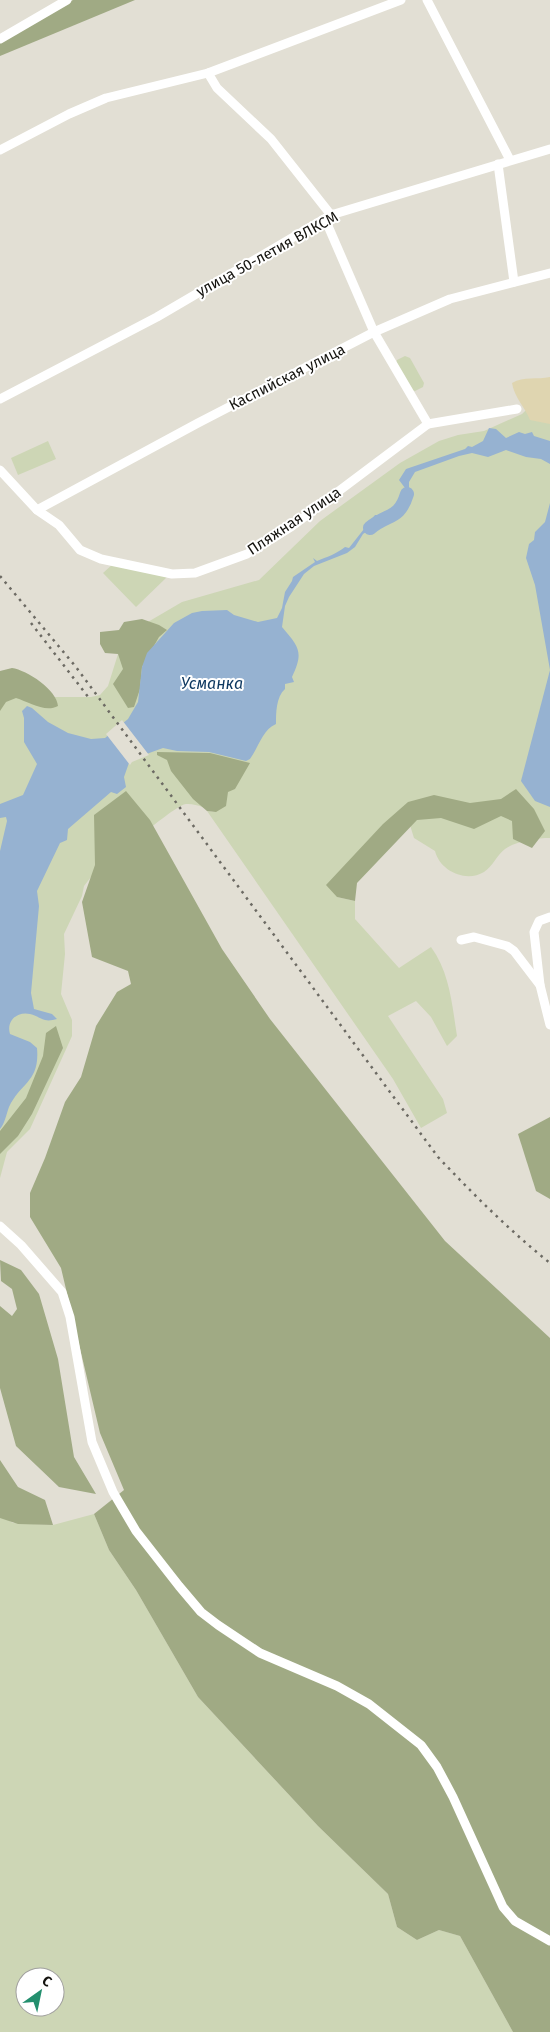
<svg xmlns="http://www.w3.org/2000/svg" width="550" height="2032" font-family="'Fira Sans',sans-serif">
	<style>
		.green { fill: #cdd6b5; fill-rule: evenodd }
		.forest { fill: #a0aa84 }
		.sand { fill: #dfd5b0 }
		.water { fill: #96b2d1 }
		.pier { fill: #e2dfd4 }
		.lines { fill: none; stroke-linecap: round; stroke-linejoin: round }
		.river { stroke: #96b2d1; stroke-width: 14 }
		.minor { stroke: #fff; stroke-width: 9 }
		.rail { stroke: #6c6a63; stroke-width: 2.5; stroke-dasharray: 2.5 5; stroke-linecap: butt }
		.labels { text-anchor: middle; stroke-width: 4; stroke-linejoin: round; paint-order: stroke }
		.street-label { font-size: 15px; fill: #13120e; stroke: #fff }
		.water-label { font-size: 16px; font-style: italic; fill: #0f3961; stroke: #fff }
	</style>
	<rect width="100%" height="100%" fill="#e2dfd4"/>
	<g class="green">
		<path d="M405 356 410 358 424 383 423 387 415 391 410 390 395 365 397 360Z"/>
		<path d="M550 387V838C537 838 516 841 505 849 497 855 493 866 484 872 466 883 440 871 435 851L414 838 408 819 337 897 355 901V919L399 968 431 947C450 973 452 1005 457 1036L447 1046 431 1017 416 1001 388 1016 443 1099 447 1113 421 1128 393 1079 207 811 216 812C207 809 196 803 186 804 174 805 105 866 91 877L84 886 82 896 64 934 65 954 61 994 72 1020V1036L30 1129 7 1152 0 1178V692L48 697H91L100 695 108 686 118 654 141 626 182 602 259 580 320 521 400 463 439 441 458 435 484 431 522 414Z"/>
		<path d="M48 441 56 459 18 475 11 458Z"/>
		<path d="M113 564 167 577 136 607 103 573Z"/>
		<path d="M94 1514 109 1550 136 1590 198 1697 318 1826 388 1894 397 1927 417 1940 439 1930 460 1936 513 2032H0V1515L13 1523 53 1525ZM25 1977H55V2007H25Z"/>
	</g>
	<g class="forest">
		<path d="M73 0H135L0 56V40Z"/>
		<path d="M142 619 159 625 167 630 159 637 142 667 140 689 134 707 128 708 113 684 123 669 118 654 105 653 100 644V632L119 630 124 622Z"/>
		<path d="M12 668C27 670 57 690 58 706 45 713 29 702 16 698L6 702 0 711V671Z"/>
		<path d="M157 752 210 753 250 763 235 789 228 792 226 806 216 812 207 811 193 799 171 771 167 760 157 755Z"/>
		<path d="M516 789 534 809 545 831 532 848 513 839 512 821 501 816 474 829 441 818 417 820 357 883 355 901 337 897 326 885 383 824 408 802 434 795 470 803 501 799Z"/>
		<path d="M126 791 150 820 222 949 270 1019 445 1241 550 1338V2032H513L460 1936 439 1930 417 1940 397 1927 388 1894 318 1826 198 1697 136 1590 109 1550 94 1514 124 1490 100 1433 61 1268 30 1217V1193L45 1158 65 1102 81 1077 96 1026 117 992 131 984 128 971 92 957 82 902 95 865 94 815Z"/>
		<path d="M56 1026 63 1048 32 1114 18 1136 0 1154V1131L26 1098 43 1056 46 1033Z"/>
		<path d="M550 1117V1199L536 1191 518 1134Z"/>
		<path d="M0 1260 21 1270 39 1294 58 1359 74 1457 96 1494 59 1487 16 1446 0 1388V1306L12 1316 17 1309 12 1289 1 1281Z"/>
		<path d="M0 1460 18 1487 45 1500 53 1525 18 1524 0 1518Z"/>
	</g>
	<path class="sand" d="M550 377V424L530 420C525 407 514 397 512 383 524 376 537 380 550 377Z"/>
	<g class="water">
		<path d="M489 428 496 429 506 438 519 432 525 434 532 432 534 436 550 441V464L541 459 526 457 506 450 488 457 472 453 459 456 415 472 409 482V495L405 506 363 534 355 547 347 553 314 566 304 574 289 597 285 606 282 627C299 647 304 652 292 677L294 682 285 684V689C276 697 276 713 276 724 262 730 259 747 250 759L246 761 209 752 177 751 163 748 130 760 124 777 126 787 117 794 111 792 68 829 67 840 60 843 37 891 39 906 31 993 34 1009 52 1014 57 1019C53 1020 49 1021 45 1020 40 1019 36 1015 30 1014 17 1011 6 1021 10 1034L30 1042 37 1048C40 1082 21 1082 9 1107 6 1115 5 1123 0 1129V851L7 821 6 817 0 818V804L23 795 37 764 24 742V718L22 711 27 706 32 708 48 722 68 733 91 739 105 738 128 719 138 702 142 667 147 653 174 623 192 613 202 611 227 610 234 615 258 622 277 618 282 608 285 592 292 581 293 577 315 562 313 558 317 561C327 557 336 554 345 547L349 548 375 515 388 516 395 511 400 505 405 488 399 480 406 469 465 449 468 446 472 447 483 441Z"/>
		<path d="M550 503V670L535 585 526 558 529 544 534 540 535 532 545 522Z"/>
		<path d="M550 670V807L535 801 521 781Z"/>
	</g>
	<path class="pier" d="M122 720 149 755 132 762 130 765 106 734Z"/>
	<g class="lines">
		<path class="river" d="M370 528C388 513 399 520 407 494"/>
		<g class="minor">
			<path d="M427 0 510 160"/>
			<path d="M0 39 67 0"/>
			<path d="M208 73 217 88 271 139 331 215"/>
			<path d="M0 150 69 114 106 98 208 73 401 0"/>
			<path d="M498 164 514 282"/>
			<path d="M325 219 374 332 428 424"/>
			<path d="M0 399 157 317 331 215 550 149"/>
			<path d="M0 470 37 510 59 525 80 550 101 559 172 574 195 573 247 554 291 527 428 424 517 409"/>
			<path d="M37 510 198 423 374 332 450 299 550 273"/>
			<path d="M461 940 474 937 507 946 514 951 540 985 550 1025"/>
			<path d="M540 985 534 932 539 921 550 917"/>
			<path d="M0 1226 21 1245 62 1292 70 1317 92 1442 113 1492 136 1531 179 1586 201 1612 218 1625 260 1653 337 1686 369 1704 421 1745 437 1767 453 1797 503 1907 515 1921 550 1941"/>
		</g>
		<g class="rail">
			<path d="M0 576 76 667 438 1157C474 1195 510 1231 550 1263"/>
			<path d="M31 623 89 698"/>
		</g>
	</g>
	<g class="labels">
		<g class="street-label">
			<text transform="translate(267 254) rotate(-29)" y="5">улица 50-летия ВЛКСМ</text>
			<text transform="translate(287 377) rotate(-27)" y="5">Каспийская улица</text>
			<text transform="translate(294 521) rotate(-34)" y="5">Пляжная улица</text>
		</g>
		<g class="water-label">
			<text x="212" y="689">Усманка</text>
		</g>
	</g>
	<g transform="translate(40 1992) rotate(33)"><circle r="24" fill="#ffffff" stroke="#a1a09f"/>
	<path d="M0-4L9 19L0 12L-9 19Z" fill="#238f6e"/>
	<text y="-8" font-size="14" font-weight="bold" text-anchor="middle" fill="#13120e">С</text>
	</g>
</svg>
